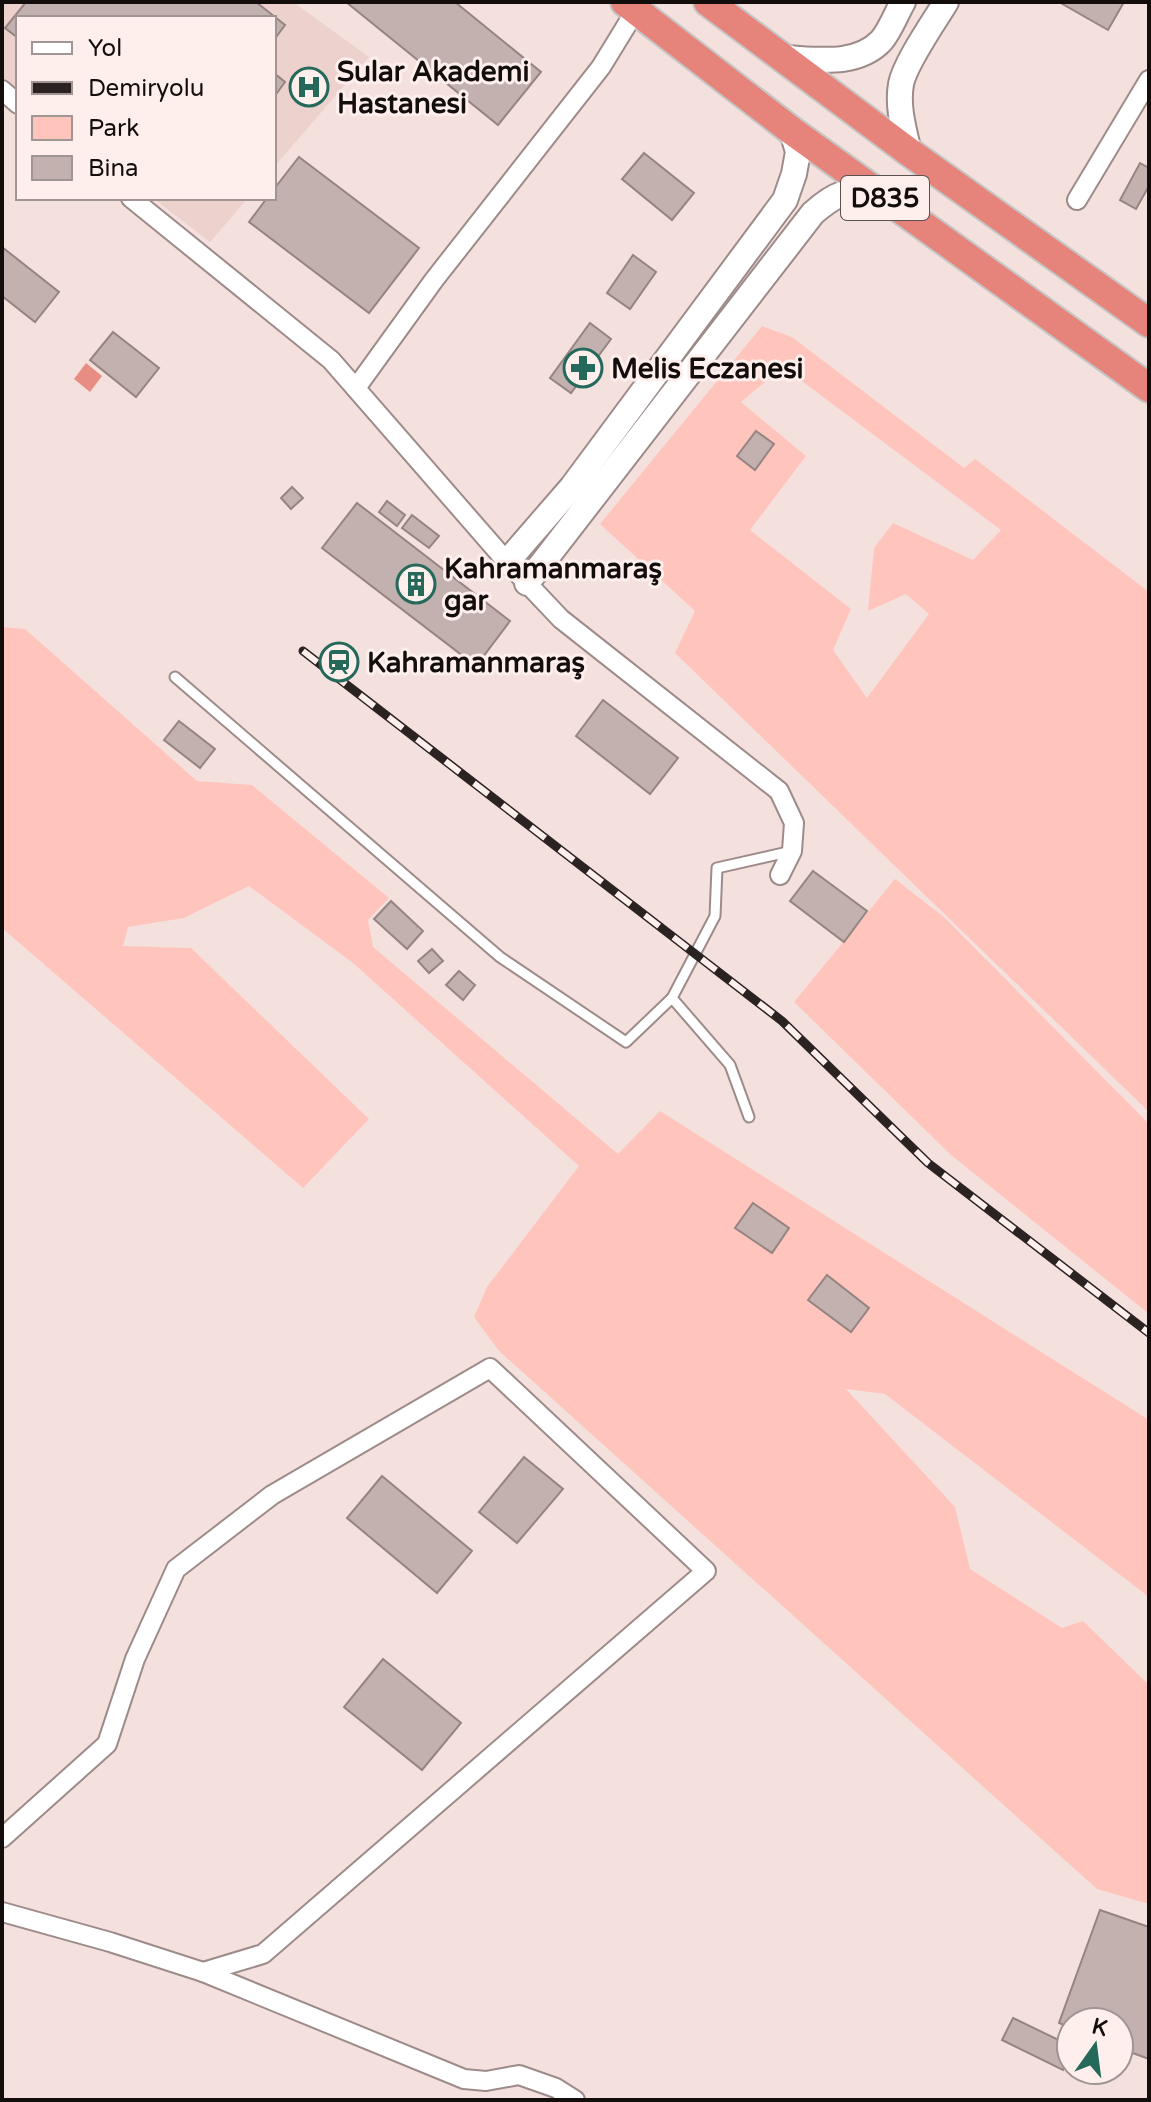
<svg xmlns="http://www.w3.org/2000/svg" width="1151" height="2102" font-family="'Varela Round',sans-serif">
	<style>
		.built { fill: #ecd1cd }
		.green { fill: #ffc5bd; fill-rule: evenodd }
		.water { fill: #e88d83 }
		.building { fill: #c3b1af; stroke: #958482; stroke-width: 2 }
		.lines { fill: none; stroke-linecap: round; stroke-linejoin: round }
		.service-casing { stroke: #9d8b89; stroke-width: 13 }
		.minor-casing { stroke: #9d8b89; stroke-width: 22 }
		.secondary-casing { stroke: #9d8b89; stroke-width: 28 }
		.trunk-casing { stroke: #c6c5c5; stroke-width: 32 }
		.service { stroke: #fff; stroke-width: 9 }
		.minor { stroke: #fff; stroke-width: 18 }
		.secondary { stroke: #fff; stroke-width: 24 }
		.trunk { stroke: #e6847b; stroke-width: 28 }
		.rail-casing { stroke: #2a2322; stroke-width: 9 }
		.rail { stroke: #feefed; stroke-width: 6; stroke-dasharray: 18; stroke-linecap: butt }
		.labels { text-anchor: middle; stroke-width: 6; stroke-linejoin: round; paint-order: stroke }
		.shield { fill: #feefed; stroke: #5a5150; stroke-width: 2 }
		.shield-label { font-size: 26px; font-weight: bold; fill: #130d0c }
		.poi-label { font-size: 28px; font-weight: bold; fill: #130d0c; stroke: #feefed; text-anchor: start }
	</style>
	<rect width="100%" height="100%" fill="#f4e1de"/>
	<g class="built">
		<path d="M2 2H293L369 57 274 167V18H18V93L2 80Z"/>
		<path d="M153 198H248L210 242Z"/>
	</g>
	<g class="green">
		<path d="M762 326 792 337 964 468 975 459 1149 592V1112L675 653 695 611 600 524ZM783 367 1001 530 973 560 893 523 874 548 868 611 906 594 929 614 867 698 833 650 851 609 750 530 806 456 741 402Z"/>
		<path d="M2 627 25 629 197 781 252 785 389 898 368 920 373 947 618 1154 660 1111 1149 1420V1597L885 1394 846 1389 955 1507 970 1569 1062 1628 1083 1621 1149 1685V1904L1097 1889 499 1351 474 1317 487 1287 579 1166 353 963 249 886 184 918 128 927 123 946 191 948 369 1119 303 1188 2 928Z"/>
		<path d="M895 879 945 918 1149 1124V1314L951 1155 794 1002Z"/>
	</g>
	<path class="water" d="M86 363 102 376 90 392 74 379Z"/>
	<g class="building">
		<path d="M26 2H256L285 25 274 40V18H18V38L5 28Z"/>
		<path d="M346 2H455L541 72 498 125Z"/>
		<path d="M1059 2H1124L1108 30Z"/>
		<path d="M274 73 285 82 274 97Z"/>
		<path d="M644 153 694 193 672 220 622 179Z"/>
		<path d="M299 157 419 248 369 313 249 222 267 198H274V189Z"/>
		<path d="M1140 163 1149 168V186L1136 209 1120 200Z"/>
		<path d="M2 247 59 292 35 322 2 296Z"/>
		<path d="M633 255 656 272 630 309 607 293Z"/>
		<path d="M590 323 611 339 571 393 550 378Z"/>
		<path d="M113 332 159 368 136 397 90 360Z"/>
		<path d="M756 431 774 444 755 470 737 456Z"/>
		<path d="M292 487 303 498 291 509 281 498Z"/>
		<path d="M387 501 405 515 397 526 379 512Z"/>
		<path d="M357 503 510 621 476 666 322 548Z"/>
		<path d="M412 515 439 536 429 548 402 528Z"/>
		<path d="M603 700 678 758 650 794 576 736Z"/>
		<path d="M179 721 215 749 200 768 164 740Z"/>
		<path d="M813 871 867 911 844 942 790 901Z"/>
		<path d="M391 901 423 931 407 949 374 919Z"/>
		<path d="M432 949 443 961 429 973 418 961Z"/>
		<path d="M459 971 475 985 463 1000 446 985Z"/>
		<path d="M753 1203 789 1228 772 1253 735 1228Z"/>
		<path d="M827 1275 869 1308 851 1332 808 1300Z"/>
		<path d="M524 1457 563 1489 517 1543 479 1512Z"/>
		<path d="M382 1476 472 1551 437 1593 347 1518Z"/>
		<path d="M383 1659 461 1723 422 1770 344 1707Z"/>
		<path d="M1100 1910 1149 1927V2059L1119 2048V2022H1071V2028L1059 2023Z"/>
		<path d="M1013 2018 1071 2046V2054L1063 2070 1002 2040Z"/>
	</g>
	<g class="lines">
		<defs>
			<g id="service">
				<path d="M175 677 500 957 626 1042 672 998"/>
				<path d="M749 1117 730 1065 672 998 715 916 717 868 792 851"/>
			</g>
			<g id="minor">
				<path d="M2 90 18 104"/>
				<path d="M131 198 331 360 507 562 561 619 779 791 794 823 792 851 780 875"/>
				<path d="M1077 200 1149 80"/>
				<path d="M356 388 434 280 601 67 636 10"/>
				<path d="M2 1838 107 1744 135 1659 176 1569 272 1495 490 1368 706 1571 263 1954 203 1972"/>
				<path d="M2 1912 110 1942 203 1972 464 2079 486 2081 519 2075 556 2088 575 2100"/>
			</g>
			<g id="secondary">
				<path d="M783 58C815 59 856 67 881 41 890 31 896 14 903 2"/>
				<path d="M909 152C904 130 897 107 901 84 905 63 934 22 946 2"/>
				<path d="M507 562 572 487 785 200 794 174 798 152 792 131"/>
				<path d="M527 583 813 213C836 193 845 190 876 192"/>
			</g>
			<g id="trunk">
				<path d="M625 2 792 131 1149 388"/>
				<path d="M708 2 909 152 1149 323"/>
			</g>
		</defs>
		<use href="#service" class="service-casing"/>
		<use href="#minor" class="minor-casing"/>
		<use href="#secondary" class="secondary-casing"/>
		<use href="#trunk" class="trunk-casing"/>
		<use href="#service" class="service"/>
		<use href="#minor" class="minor"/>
		<use href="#secondary" class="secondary"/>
		<use href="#trunk" class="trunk"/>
		<defs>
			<path id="rail" d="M303 651 782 1021 928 1163 1149 1333"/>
		</defs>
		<use href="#rail" class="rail-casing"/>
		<use href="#rail" class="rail"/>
	</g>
	<defs>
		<symbol id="hospital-ring" viewBox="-11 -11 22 22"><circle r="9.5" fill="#feefed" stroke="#25695b" stroke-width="1.5"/><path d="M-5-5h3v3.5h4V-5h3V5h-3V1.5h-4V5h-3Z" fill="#25695b"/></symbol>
		<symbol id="pharmacy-ring" viewBox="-11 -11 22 22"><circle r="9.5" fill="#feefed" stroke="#25695b" stroke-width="1.5"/><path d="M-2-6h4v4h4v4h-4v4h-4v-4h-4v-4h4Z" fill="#25695b"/></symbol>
		<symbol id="building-ring" viewBox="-11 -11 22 22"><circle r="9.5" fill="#feefed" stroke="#25695b" stroke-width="1.5"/><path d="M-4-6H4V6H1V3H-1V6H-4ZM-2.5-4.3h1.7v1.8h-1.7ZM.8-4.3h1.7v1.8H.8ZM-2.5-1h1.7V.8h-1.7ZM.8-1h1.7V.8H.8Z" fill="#25695b"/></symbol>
		<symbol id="station-ring" viewBox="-11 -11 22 22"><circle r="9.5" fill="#feefed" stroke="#25695b" stroke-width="1.5"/><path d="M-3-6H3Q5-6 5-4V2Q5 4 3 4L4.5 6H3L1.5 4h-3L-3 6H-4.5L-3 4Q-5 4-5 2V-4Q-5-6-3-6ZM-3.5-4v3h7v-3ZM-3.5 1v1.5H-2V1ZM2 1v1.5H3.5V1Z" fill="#25695b"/></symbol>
	</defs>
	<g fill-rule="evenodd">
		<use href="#hospital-ring" x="287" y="65" width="44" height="44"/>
		<use href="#pharmacy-ring" x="561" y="346" width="44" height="44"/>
		<use href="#building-ring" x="394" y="562" width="44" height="44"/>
		<use href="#station-ring" x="317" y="640" width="44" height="44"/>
	</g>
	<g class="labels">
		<rect class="shield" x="841" y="176" width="88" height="44" rx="6"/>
		<g class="shield-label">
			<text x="885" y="207">D835</text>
		</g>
		<g class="poi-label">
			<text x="337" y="81">Sular Akademi<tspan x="337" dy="32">Hastanesi</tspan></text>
			<text x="611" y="378">Melis Eczanesi</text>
			<text x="444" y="578">Kahramanmaraş<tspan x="444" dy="32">gar</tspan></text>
			<text x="367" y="672">Kahramanmaraş</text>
		</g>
	</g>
	<rect width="1151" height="2102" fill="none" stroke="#130d0c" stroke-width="8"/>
	<rect x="16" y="16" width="260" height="184" fill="#feefed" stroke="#a09593" stroke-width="2"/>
	<rect x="32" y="42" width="40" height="12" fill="#ffffff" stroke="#a09593" stroke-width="2"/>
	<text x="88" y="56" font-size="24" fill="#130d0c">Yol</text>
	<rect x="32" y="82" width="40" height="12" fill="#2a2322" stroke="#a09593" stroke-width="2"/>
	<text x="88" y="96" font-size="24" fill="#130d0c">Demiryolu</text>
	<rect x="32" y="116" width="40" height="24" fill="#ffc5bd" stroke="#a09593" stroke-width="2"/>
	<text x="88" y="136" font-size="24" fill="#130d0c">Park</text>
	<rect x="32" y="156" width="40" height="24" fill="#c3b1af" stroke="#a09593" stroke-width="2"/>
	<text x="88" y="176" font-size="24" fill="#130d0c">Bina</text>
	<g transform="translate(1095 2046) rotate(14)"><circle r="38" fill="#feefed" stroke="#a09593" stroke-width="2"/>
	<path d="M0-6L14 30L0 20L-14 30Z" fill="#25695b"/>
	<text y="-12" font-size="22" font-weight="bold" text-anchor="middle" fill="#130d0c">K</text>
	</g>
</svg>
